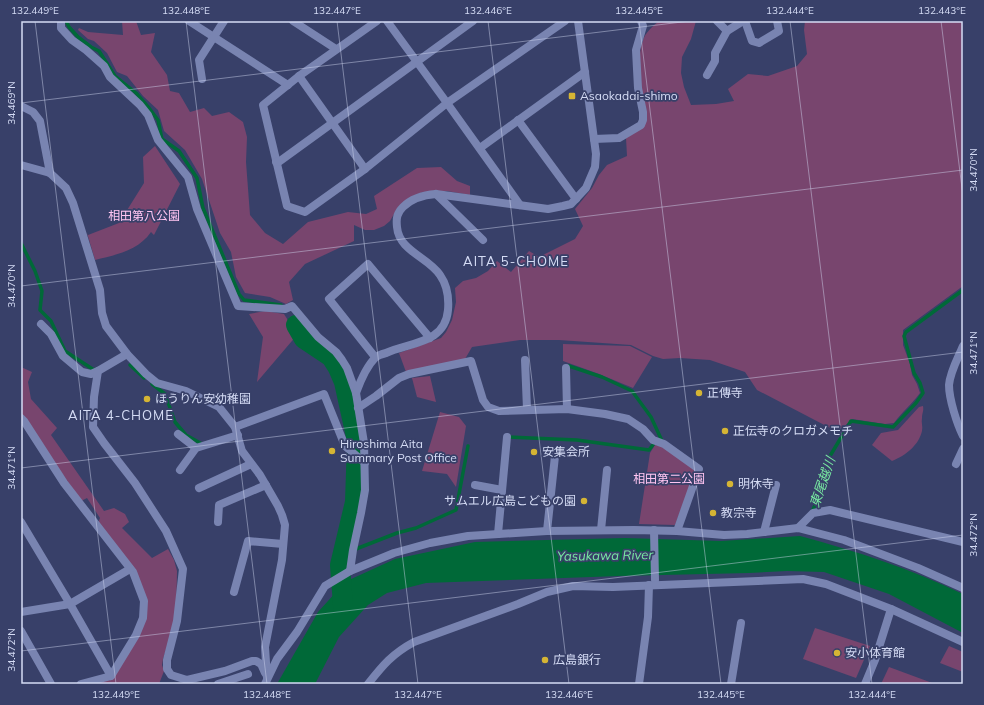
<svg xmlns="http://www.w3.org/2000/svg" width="984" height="705" font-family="Mulish,'Noto Sans JP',sans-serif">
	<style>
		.green { fill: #78456e }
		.water { fill: #006938 }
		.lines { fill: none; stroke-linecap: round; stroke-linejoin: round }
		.stream { stroke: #006938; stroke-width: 3.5 }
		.river { stroke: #006938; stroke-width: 20 }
		.minor { stroke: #7984b1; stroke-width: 8 }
		.ticks { fill: none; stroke: #d5dcf5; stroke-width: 1; stroke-opacity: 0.45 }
		.poi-dot { fill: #d5b534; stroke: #384069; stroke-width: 1.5 }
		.labels { text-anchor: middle; stroke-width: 3.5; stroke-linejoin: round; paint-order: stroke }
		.poi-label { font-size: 12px; fill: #d5dcf5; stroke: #384069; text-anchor: start }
		.park-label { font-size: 12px; fill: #ffc5f2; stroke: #384069 }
		.neighbourhood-label { font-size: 13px; letter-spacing: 1px; fill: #d5dcf5; stroke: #384069 }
		.water-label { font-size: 13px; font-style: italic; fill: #78eaa2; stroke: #384069 }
		.neatline { fill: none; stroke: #d5dcf5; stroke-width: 1.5 }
		.ticks-label { font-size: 10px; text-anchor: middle; fill: #d5dcf5 }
	</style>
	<rect width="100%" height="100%" fill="#384069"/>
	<g class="green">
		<path d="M122 21H136L141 35 155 33 151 52 167 75 170 91 179 93 190 112 204 108 212 116 229 112 243 122 247 137 246 162 250 215 265 233 283 244 308 222 348 212 366 214 377 209 374 196 417 168 441 167 457 181 470 186V195L447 191 423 192 409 198 398 207 390 221 384 226 374 230H365L354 225V241L305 264 289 282 293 300 286 304 270 297 245 293 236 277 231 252 220 233 202 179 185 150 164 131 158 110 143 96 127 76 117 72 107 53 94 41 88 39 78 30 79 28 88 32 123 35Z"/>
		<path d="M659 21H696L691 39 682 57 681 73 684 87 691 105 716 104 734 101 728 89 748 74 768 76 797 66 807 54 804 30 805 21H963V286L903 330V345L910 364 912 375 917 384 920 393C912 404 902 412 894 423L885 424 852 419C846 425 841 431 832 429L757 390 745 372 710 360 680 358 663 359 653 356 631 345 559 340H520L472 347 465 359 406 372 399 353 441 338 446 332 452 320 456 302 455 288 463 281 476 278 488 271 497 261 511 272 529 251 539 257 575 239 583 226 575 209 592 188 599 175 607 165 627 156 626 138 644 124C642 101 635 62 643 40 645 33 653 26 659 21Z"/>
		<path d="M155 146 180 184 154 235 151 232C138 251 115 255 95 260L87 233 88 235 119 223 144 183 143 157Z"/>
		<path d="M265 311 284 314 297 335 257 382 263 337 249 314Z"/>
		<path d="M563 344 630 346 652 357 633 388 599 374 563 361Z"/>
		<path d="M21 367 32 372 28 382 31 399 57 428 51 435 104 511 114 508 125 514 129 522 122 528 152 558 168 549 174 560 177 571 176 619 163 659 162 665 164 671 159 684H89L112 676 136 635 144 601 133 572 98 523 100 518 87 498 81 501 21 414Z"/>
		<path d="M430 376 436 402 417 397 412 378Z"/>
		<path d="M923 406C924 411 922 413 922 418 921 422 923 427 922 431 919 445 905 456 892 461L872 445 881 433 898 430 919 407Z"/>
		<path d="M440 412 459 417 466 426 456 487 447 474 422 471Z"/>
		<path d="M655 445 662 446 696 470 675 525 639 524 650 453Z"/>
		<path d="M815 628 870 646 856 678 803 659Z"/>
		<path d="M949 646 963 652V672L940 663Z"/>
		<path d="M889 667 935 684H881Z"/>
	</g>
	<path class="water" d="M800 536C856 551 911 569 963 594V633L889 594 824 572 787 571 749 573 619 576 426 583 387 593 368 605 339 637 315 684H277L318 612 337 591 349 580 395 559 475 542 625 538 721 541Z"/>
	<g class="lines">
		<g class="stream">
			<path d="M66 21 69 27 78 37 91 47 99 51 115 76 136 93 149 108 158 120 162 139 179 151 197 178 203 208 239 294 244 300 281 305"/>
			<path d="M21 243 35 271 42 291 40 310 51 321 65 351 94 370 96 369"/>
			<path d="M130 365 144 378"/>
			<path d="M569 366 602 377 632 391 651 417 663 443"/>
			<path d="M152 384 165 394 175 422 186 435 202 444"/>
			<path d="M508 437 577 440 649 450 655 442 657 443"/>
			<path d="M812 512 821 491 830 456 851 421 893 427 916 403 923 393 920 383 914 373 904 336 906 332 963 290"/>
			<path d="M343 554 397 533 416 528 456 510 468 446"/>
		</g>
		<path class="river" d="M296 325 304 339 331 357 338 368 344 382 357 441 355 502 340 565 343 605"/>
		<g class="minor">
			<path d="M61 21V28L72 40 86 50 104 66 110 77 140 105 148 115 158 140 188 177 197 209 238 306 285 309 292 306 318 337 336 352 342 360 347 368 356 393 364 443 365 490 361 513 353 550 350 571"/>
			<path d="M189 21 288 85"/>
			<path d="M293 21 336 49"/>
			<path d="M377 21 299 76 263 105 287 206 305 212 365 169 447 103 565 21"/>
			<path d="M387 21 447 103 520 205"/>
			<path d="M717 21 727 31"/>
			<path d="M745 21 752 41 759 43 779 31 777 21"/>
			<path d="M707 75 715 61V53L727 31 743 21"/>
			<path d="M299 76 365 169"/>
			<path d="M202 79 199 60 224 21"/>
			<path d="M21 106 33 112 40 121 50 173"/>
			<path d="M518 120 576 199"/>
			<path d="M594 139 619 138 641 125 643 120V112L638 88 636 50 643 26 641 21"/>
			<path d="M480 148 585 72"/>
			<path d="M276 162 280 161 473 21"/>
			<path d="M21 165 50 173 66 188 73 203 100 290 102 313 106 326 127 354 146 374 157 383 186 391 219 407 235 427 242 451 260 475 278 506 282 515 285 525 282 560 265 647 267 678"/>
			<path d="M436 194 483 240"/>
			<path d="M41 324 51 334 63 356 82 372 91 374 98 371"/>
			<path d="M963 346C958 358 950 372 949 385 949 399 957 424 963 436"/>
			<path d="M127 354 98 371 94 397 93 427 104 443 135 483 166 531 183 569 177 621 167 660V669L171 675 187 680 225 671 252 661H256L261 664 265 673"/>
			<path d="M375 357 329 299 368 264 430 338"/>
			<path d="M525 360 527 409"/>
			<path d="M566 368 567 409"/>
			<path d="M356 393C360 382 367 366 375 358 377 356 382 354 386 353 410 342 445 344 448 310 449 298 447 285 440 275 428 257 399 251 397 227 396 218 397 213 403 207 412 198 423 195 436 194L548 209 563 206 571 204 586 188 595 167 596 154 578 21"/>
			<path d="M358 408 376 396 399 378 409 374 471 361 483 400 488 407 499 411 567 409 605 414 628 419 643 429 653 440 664 444 699 469 677 531"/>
			<path d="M21 418 24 421 64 483 133 572 144 601 143 618 136 635 111 676 81 684"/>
			<path d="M235 427 324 394 345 446 365 463"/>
			<path d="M178 434 196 448"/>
			<path d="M956 464 963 449"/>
			<path d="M180 470 196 448 238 435"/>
			<path d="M475 485 502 490"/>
			<path d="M199 488 251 464"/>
			<path d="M21 522 70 604 111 676"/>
			<path d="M218 522 219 505 266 485"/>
			<path d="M798 528 813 513 830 510 963 542"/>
			<path d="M601 530 607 470"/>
			<path d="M654 530 655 580"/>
			<path d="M547 531 555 456"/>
			<path d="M764 532 776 485"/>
			<path d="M498 534 507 437"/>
			<path d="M234 592 248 541 283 544"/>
			<path d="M21 612 70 604 130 569"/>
			<path d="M21 631 51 684"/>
			<path d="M218 684 248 674"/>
			<path d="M265 684 277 659 297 632 325 586 350 571 394 553 430 543 468 536 547 531 634 530 677 531 724 535 747 534 798 528 844 540 918 568 963 588"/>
			<path d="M368 684C383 665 392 654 414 642L518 604 547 592 573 586 613 587 803 579 826 584 891 609 963 642"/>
			<path d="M639 684 648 617 649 585"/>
			<path d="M731 684 741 623"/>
			<path d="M865 684 875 660 891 609"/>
		</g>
	</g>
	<path class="ticks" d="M35 21 116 684M186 21 267 684M337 21 418 684M488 21 569 684M639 21 721 684M790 21 872 684M941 21 963 196M21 103 690 21M21 286 963 170M21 468 963 352M21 651 963 535"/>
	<g class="poi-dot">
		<rect x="568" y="92" width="8" height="8" rx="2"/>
		<circle cx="699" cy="393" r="4"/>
		<circle cx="147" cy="399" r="4"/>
		<circle cx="725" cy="431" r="4"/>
		<circle cx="332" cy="451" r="4"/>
		<circle cx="534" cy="452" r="4"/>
		<circle cx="730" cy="484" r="4"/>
		<circle cx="584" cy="501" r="4"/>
		<circle cx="713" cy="513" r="4"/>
		<circle cx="837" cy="653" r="4"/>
		<circle cx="545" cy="660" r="4"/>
	</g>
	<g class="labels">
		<g class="poi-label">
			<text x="580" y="100">Asaokadai-shimo</text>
			<text x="707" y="397">正傳寺</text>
			<text x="155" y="403">ほうりん安幼稚園</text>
			<text x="733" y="435">正伝寺のクロガメモチ</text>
			<text x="340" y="448">Hiroshima Aita<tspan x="340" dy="14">Summary Post Office</tspan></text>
			<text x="542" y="456">安集会所</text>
			<text x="738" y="488">明休寺</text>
			<text x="576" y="505" text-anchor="end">サムエル広島こどもの園</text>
			<text x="721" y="517">教宗寺</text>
			<text x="845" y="657">安小体育館</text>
			<text x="553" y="664">広島銀行</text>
		</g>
		<g class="park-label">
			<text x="144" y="220">相田第八公園</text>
			<text x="669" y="483">相田第二公園</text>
		</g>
		<g class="neighbourhood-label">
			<text x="516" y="266">AITA 5-CHOME</text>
			<text x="121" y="420">AITA 4-CHOME</text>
		</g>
		<g class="water-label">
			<text transform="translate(822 482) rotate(-71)" y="5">東尾越川</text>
			<text transform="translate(605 555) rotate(-1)" y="5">Yasukawa River</text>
		</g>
	</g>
	<rect width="984" height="705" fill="none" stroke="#384069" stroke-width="44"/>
	<rect x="22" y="22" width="940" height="661" class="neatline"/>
	<g class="ticks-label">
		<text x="35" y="14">132.449°E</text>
		<text x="186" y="14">132.448°E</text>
		<text x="337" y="14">132.447°E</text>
		<text x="488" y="14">132.446°E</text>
		<text x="639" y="14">132.445°E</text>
		<text x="790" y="14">132.444°E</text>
		<text x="942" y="14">132.443°E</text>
		<text transform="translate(11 103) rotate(-90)" y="4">34.469°N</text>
		<text transform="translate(973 170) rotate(-90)" y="4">34.470°N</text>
		<text transform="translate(11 286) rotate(-90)" y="4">34.470°N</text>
		<text transform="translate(973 353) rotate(-90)" y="4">34.471°N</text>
		<text transform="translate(11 468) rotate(-90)" y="4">34.471°N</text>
		<text transform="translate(973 535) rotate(-90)" y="4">34.472°N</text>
		<text transform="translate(11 650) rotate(-90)" y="4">34.472°N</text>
		<text x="116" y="698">132.449°E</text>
		<text x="267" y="698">132.448°E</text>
		<text x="418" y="698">132.447°E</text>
		<text x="569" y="698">132.446°E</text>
		<text x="721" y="698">132.445°E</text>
		<text x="872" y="698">132.444°E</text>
	</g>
</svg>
